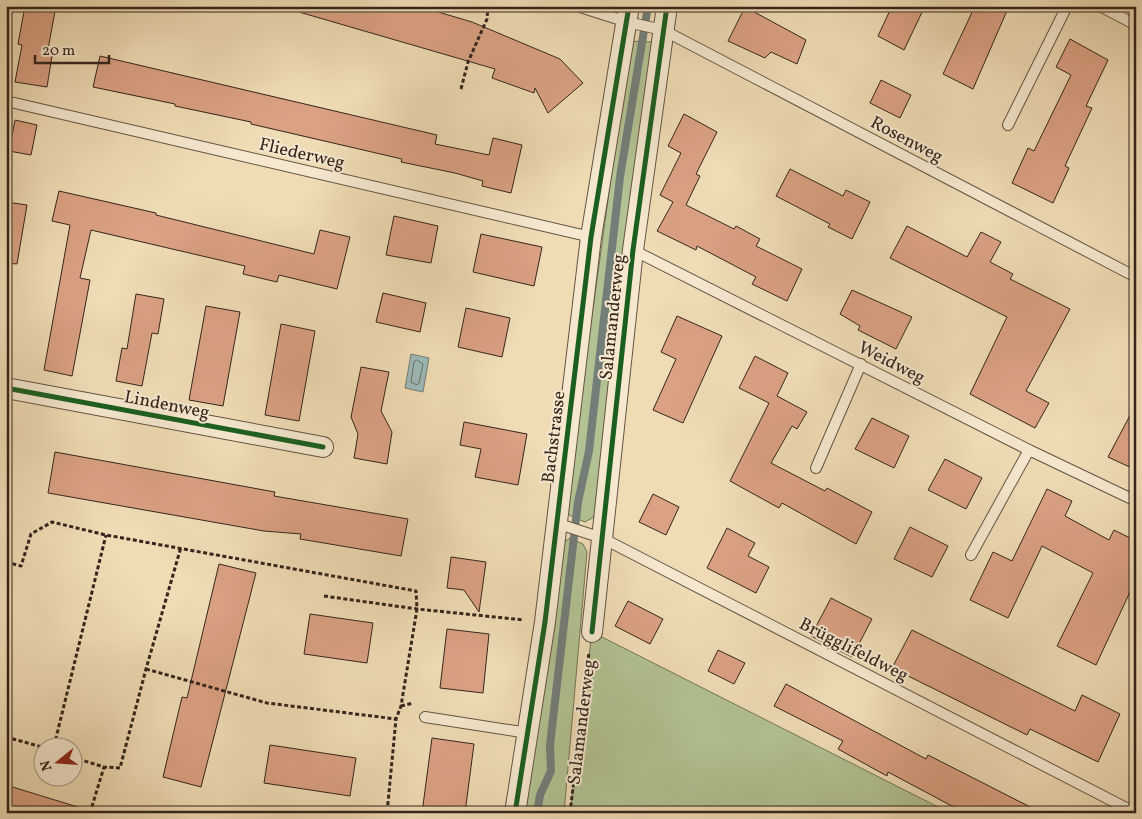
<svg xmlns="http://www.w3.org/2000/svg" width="1142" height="819" font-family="Vollkorn,serif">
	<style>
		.green { fill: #b2c292; stroke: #747457 }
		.water { fill: #9db9b7; stroke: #737e79 }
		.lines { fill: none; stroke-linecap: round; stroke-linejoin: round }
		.shore { stroke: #696f6a; stroke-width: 1 }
		.stream { stroke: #737e79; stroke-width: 8 }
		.building { fill: #daa183; stroke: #35251c }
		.service-casing { stroke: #645342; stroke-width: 12 }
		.minor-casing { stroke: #645342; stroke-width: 22 }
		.path { stroke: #35251c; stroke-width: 3; stroke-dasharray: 4 2.5; stroke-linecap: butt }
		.service { stroke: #f5e8cf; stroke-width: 10 }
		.minor { stroke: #f5e8cf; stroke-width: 20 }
		.cycleway-casing { stroke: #f5e8cf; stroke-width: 8 }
		.cycleway { stroke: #1b5e20; stroke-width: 5 }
		.labels { text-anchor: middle; stroke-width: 4; stroke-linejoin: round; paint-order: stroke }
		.street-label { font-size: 18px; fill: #35251c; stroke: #f5e8cf }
	</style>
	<rect width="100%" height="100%" fill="#efdcb5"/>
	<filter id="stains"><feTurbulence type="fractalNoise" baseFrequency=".004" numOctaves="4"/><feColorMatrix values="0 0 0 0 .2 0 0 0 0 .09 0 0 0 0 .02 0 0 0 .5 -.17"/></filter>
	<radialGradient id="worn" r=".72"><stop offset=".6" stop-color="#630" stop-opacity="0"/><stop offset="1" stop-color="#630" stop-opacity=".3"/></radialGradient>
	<g class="green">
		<path d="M630 41 652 42 594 517 585 522 571 516 565 511Z"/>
		<path d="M570 538 583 544 587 552 564 813H525L561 544Z"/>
		<path d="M592 632 950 813H570Z"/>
	</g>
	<path class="water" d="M411 354 429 358 423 392 405 388Z"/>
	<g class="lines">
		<path class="shore" d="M417 360 423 364 419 383 417 385 411 382 414 362Z"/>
		<path class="stream" d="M537 813 540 795 551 771 550 745 578 502 589 451 620 177 648 6"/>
	</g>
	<g class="building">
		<path d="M25 6H56L48 49 53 50 47 87 15 82 22 45 18 44Z"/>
		<path d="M300 6H418L472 22 560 59 583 83 548 113 535 88 534 93 492 78 495 69 299 12Z"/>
		<path d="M892 6H925L904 50 878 36Z"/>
		<path d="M975 6H1009L973 89 943 74Z"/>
		<path d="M745 7 806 40 797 64 771 52 765 58 728 41Z"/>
		<path d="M1070 39 1108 60 1086 106 1092 108 1065 166 1069 168 1053 203 1012 183 1028 148 1034 151 1071 75 1056 67Z"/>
		<path d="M100 56 437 135 435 144 489 155 493 138 522 145 511 193 482 186 483 181 455 173 401 162 402 159 251 124V122L175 106V104L93 87Z"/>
		<path d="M881 80 911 95 900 118 870 103Z"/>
		<path d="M684 114 717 132 696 174 700 176 686 205 734 229 736 226 760 239 756 246 802 269 787 301 752 284 756 277 697 246 696 250 657 231 673 202 660 195 681 153 668 146Z"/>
		<path d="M15 120 37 125 31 155 9 151Z"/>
		<path d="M790 169 843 196 846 190 870 202 852 239 828 227 830 224 776 196Z"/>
		<path d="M59 191 156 213V215L314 254 320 230 350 237 337 289 279 275 277 282 243 274 245 266 91 230 80 278 90 280 72 376 44 370 70 225 52 221Z"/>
		<path d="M6 202 27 205 17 264 6 263Z"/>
		<path d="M394 216 438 226 431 263 386 255Z"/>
		<path d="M907 226 967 257 981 232 1001 242 990 262 1013 274 1010 279 1070 309 1026 391 1049 403 1035 428 970 394 1007 317 890 258Z"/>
		<path d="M481 234 542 247 534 286 473 272Z"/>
		<path d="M852 290 912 317 896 349 858 330 860 326 840 314Z"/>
		<path d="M383 293 426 303 420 332 376 322Z"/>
		<path d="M136 294 164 299 158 334 152 333 142 386 116 381 122 348 127 349Z"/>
		<path d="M206 306 240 312 223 406 189 400Z"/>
		<path d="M466 308 510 318 502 357 458 347Z"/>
		<path d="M677 316 722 336 683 423 653 410 676 359 661 352Z"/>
		<path d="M281 324 315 331 299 421 265 415Z"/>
		<path d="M755 356 788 373 777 396 807 412 797 429 792 426 771 463 825 491 827 488 872 512 856 544 782 503 779 508 730 481 769 403 739 388Z"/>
		<path d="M361 367 389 372 381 411 392 432 387 464 354 458 358 434 351 417Z"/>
		<path d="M1136 404V470L1108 457Z"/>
		<path d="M872 418 909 436 894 468 855 449Z"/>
		<path d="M464 422 527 434 518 485 475 477 481 449 460 445Z"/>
		<path d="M55 452 275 492 274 496 408 519 401 556 300 539 301 534 264 531 48 493Z"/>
		<path d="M945 459 982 478 966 509 928 490Z"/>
		<path d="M1047 489 1072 501 1065 516 1109 540 1114 530 1136 541V579L1096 665 1057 646 1093 573 1042 546 1008 618 970 600 993 552 1012 561Z"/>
		<path d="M653 494 679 507 666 535 639 522Z"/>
		<path d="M910 527 948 546 932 577 894 559Z"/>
		<path d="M727 528 755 543 748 556 769 567 756 593 707 568Z"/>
		<path d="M451 557 486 562 479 612 464 590 447 588Z"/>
		<path d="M219 564 256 573 201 787 163 777 182 697 187 698Z"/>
		<path d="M831 598 872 619 852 657 811 636Z"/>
		<path d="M628 601 663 619 650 644 615 626Z"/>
		<path d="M310 614 373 623 367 663 304 654Z"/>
		<path d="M447 629 489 634 483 693 440 688Z"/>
		<path d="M912 630 1075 711 1082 695 1120 714 1098 762 1030 729 1027 735 892 668Z"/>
		<path d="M718 650 745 663 734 684 708 671Z"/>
		<path d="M786 684 926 759 928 755 1042 813H965L888 772 887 776 838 749 843 741 774 706Z"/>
		<path d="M432 738 474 744 465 813H422Z"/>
		<path d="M270 745 356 758 350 796 264 783Z"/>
		<path d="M6 785 81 808 80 813H6Z"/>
	</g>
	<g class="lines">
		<defs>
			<g id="service">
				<path d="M577 6 627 22 663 30 1136 277"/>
				<path d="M1100 6 1136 25"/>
				<path d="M6 101 591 237"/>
				<path d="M1008 125 1067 6"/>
				<path d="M633 250 1029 450 1136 501"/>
				<path d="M816 468 861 364"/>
				<path d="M556 523 602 538 1134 812"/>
				<path d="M971 555 1029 450"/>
				<path d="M425 717 528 733"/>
			</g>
			<g id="minor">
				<path d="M6 388 323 447"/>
				<path d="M592 632 633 250 667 6"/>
				<path d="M515 813 545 622 591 237 629 6"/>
			</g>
		</defs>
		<use href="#service" class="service-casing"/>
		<use href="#minor" class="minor-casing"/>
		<g class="path">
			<path d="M461 89 468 62 487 19 488 6"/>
			<path d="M6 562 21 566 31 534 52 522 106 535 416 591 417 609 401 706 396 719 387 813"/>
			<path d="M324 596 417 609 524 620"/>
			<path d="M146 669 267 703 396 719"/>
			<path d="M401 706 413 703"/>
			<path d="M6 737 42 747"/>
			<path d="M54 746 106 535"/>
			<path d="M72 757 104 767 120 768 146 669 181 547"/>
			<path d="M286 809 313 813"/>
			<path d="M90 813 104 767"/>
			<path d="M570 813 589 652"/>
		</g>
		<use href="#service" class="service"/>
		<use href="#minor" class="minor"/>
		<defs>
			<g id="cycleway">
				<path d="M6 388 323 447"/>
				<path d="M592 632 633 250 667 6"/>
				<path d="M515 813 545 622 591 237 629 6"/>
			</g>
		</defs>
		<use href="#cycleway" class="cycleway-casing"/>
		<use href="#cycleway" class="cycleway"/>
	</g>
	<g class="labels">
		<g class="street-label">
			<text transform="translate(907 139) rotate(28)" y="6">Rosenweg</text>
			<text transform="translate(302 153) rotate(13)" y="6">Fliederweg</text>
			<text transform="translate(612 317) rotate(-84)" y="6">Salamanderweg</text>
			<text transform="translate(892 362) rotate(27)" y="6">Weidweg</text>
			<text transform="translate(167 404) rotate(11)" y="6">Lindenweg</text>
			<text transform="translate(553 437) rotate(-83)" y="6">Bachstrasse</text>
			<text transform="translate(854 649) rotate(27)" y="6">Brügglifeldweg</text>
			<text transform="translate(581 722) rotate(-83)" y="6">Salamanderweg</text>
		</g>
	</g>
	<rect width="1142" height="819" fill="none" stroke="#efdcb5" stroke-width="25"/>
	<rect x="8" y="8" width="1127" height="804" fill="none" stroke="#35251c" stroke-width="2.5"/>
	<rect x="12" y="12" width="1117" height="794" fill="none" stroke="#35251c"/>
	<g transform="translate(58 762) rotate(253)"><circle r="24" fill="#f5e8cf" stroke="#a89a87"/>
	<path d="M0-4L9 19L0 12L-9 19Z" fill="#8f2418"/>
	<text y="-8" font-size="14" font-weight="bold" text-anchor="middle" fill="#35251c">N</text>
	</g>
	<path d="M35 55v8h74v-8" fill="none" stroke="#35251c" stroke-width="2.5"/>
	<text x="42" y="55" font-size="15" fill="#35251c" stroke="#f5e8cf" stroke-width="4" paint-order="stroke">20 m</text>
	<rect width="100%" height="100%" filter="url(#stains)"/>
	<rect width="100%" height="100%" fill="url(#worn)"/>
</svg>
